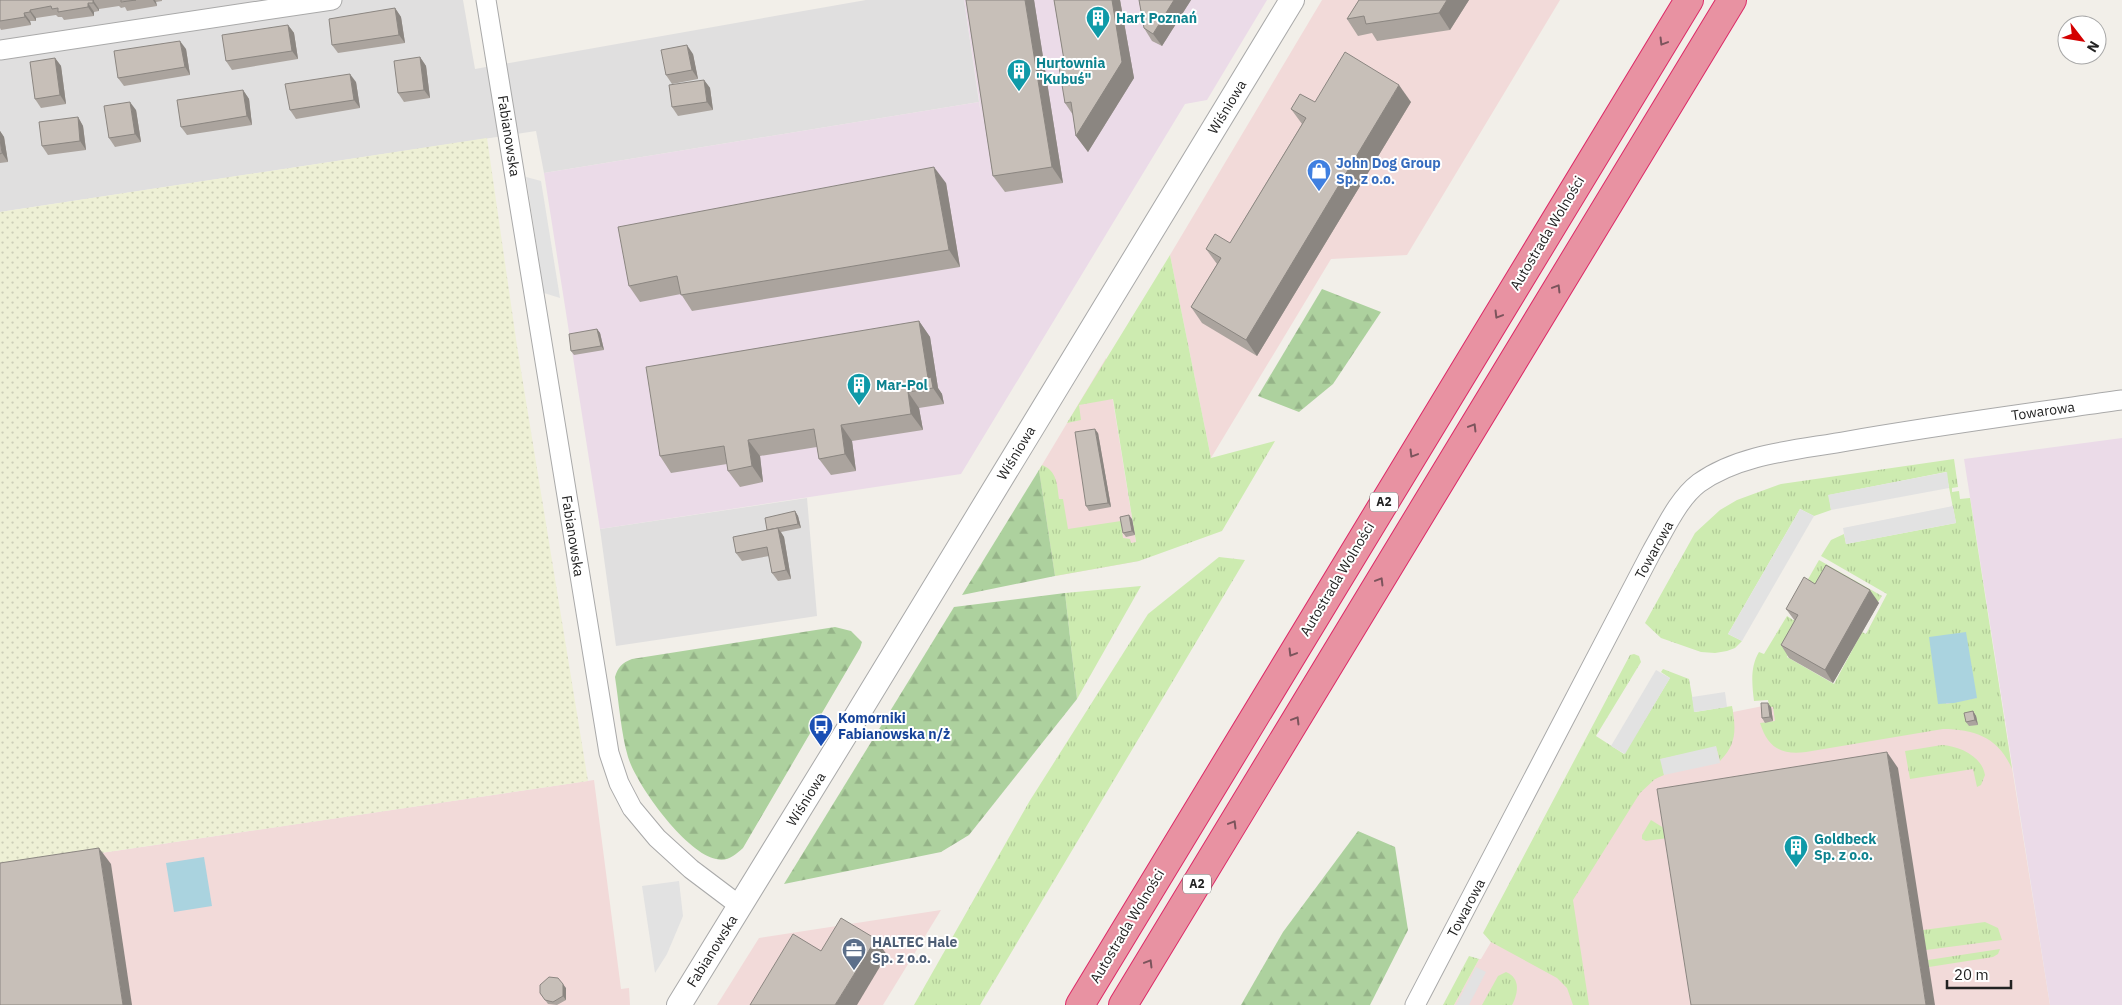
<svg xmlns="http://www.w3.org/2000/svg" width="2122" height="1005" font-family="'IBM Plex Sans',sans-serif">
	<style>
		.residential { fill: #e0dfdf }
		.commercial { fill: #f2dad9 }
		.industrial { fill: #ebdbe8 }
		.farmland { fill: url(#farmland-dots) }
		.grass { fill: url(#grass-tufts); fill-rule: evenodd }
		.forest { fill: url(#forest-firs) }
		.parking { fill: #e2e2e2 }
		.water { fill: #aad3df }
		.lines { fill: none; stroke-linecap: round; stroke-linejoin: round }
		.minor-casing { stroke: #a9a9a9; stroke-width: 21 }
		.tertiary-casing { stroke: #a9a9a9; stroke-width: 26 }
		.motorway-casing { stroke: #dc2a67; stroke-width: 30 }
		.minor { stroke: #fff; stroke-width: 19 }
		.tertiary { stroke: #fff; stroke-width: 24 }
		.motorway { stroke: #e892a2; stroke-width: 28 }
		.wall { fill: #aba49e }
		.shaded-wall { fill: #8b8681 }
		.building { fill: #c7bfb8; stroke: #8b8681 }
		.oneway { stroke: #7b545c }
		.labels { text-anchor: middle; stroke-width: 4; stroke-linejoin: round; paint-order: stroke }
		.shield { fill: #fff; stroke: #646464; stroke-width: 1 }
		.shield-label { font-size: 12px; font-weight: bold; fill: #222 }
		.culture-label { font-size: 14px; font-weight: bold; fill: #0d838f; stroke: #fff; text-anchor: start }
		.street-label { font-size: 14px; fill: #222; stroke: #fff }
		.shop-label { font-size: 14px; font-weight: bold; fill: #366cbe; stroke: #fff; text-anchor: start }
		.transit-label { font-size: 14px; font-weight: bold; fill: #164399; stroke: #fff; text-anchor: start }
		.service-label { font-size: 14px; font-weight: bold; fill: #4e5e75; stroke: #fff; text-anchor: start }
	</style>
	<defs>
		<pattern id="farmland-dots" width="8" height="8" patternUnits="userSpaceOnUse" patternTransform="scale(1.25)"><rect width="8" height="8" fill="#eef0d5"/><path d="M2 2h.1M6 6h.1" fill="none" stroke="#ccceb7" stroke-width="1.8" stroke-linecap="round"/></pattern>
		<pattern id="grass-tufts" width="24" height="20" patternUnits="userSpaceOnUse" patternTransform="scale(1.25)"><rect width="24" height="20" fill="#cdebb0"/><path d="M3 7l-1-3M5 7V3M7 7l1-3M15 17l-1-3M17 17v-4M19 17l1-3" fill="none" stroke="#b0c997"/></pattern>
		<pattern id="forest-firs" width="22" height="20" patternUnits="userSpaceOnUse" patternTransform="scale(1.25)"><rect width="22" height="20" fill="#add19e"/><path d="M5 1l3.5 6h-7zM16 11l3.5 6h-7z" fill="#95b388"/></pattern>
	</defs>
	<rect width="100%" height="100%" fill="#f2efe9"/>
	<g class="residential">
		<path d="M0 0H463L475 69 866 0H964L979 102 544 173 536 131 0 212Z"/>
		<path d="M807 498 817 616 616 646 600 529Z"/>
	</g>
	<g class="commercial">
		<path d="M1322 0H1560L1407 255 1331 259 1211 458 1170 255Z"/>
		<path d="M1106 358 1139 561 1055 576 1039 470Z"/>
		<path d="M1977 549 2050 1005H1454L1479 959H1481L1491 942 1489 940 1682 717 1733 709V712L1763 706H1780L1787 748Z"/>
		<path d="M594 780 621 989 629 988 630 1005H0V868Z"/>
		<path d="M941 910 883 1005H717L759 938Z"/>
	</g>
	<g class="industrial">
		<path d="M964 0H1267L1207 100 1185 104 961 474 600 529 544 173 979 102 983 126Z"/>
		<path d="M2122 438V1005H2050L1964 459Z"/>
	</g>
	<path class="farmland" d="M487 138 517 346 588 781 0 868V212Z"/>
	<g class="grass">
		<path d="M1170 255 1211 458 1275 441 1222 531 1139 561 1055 576 1039 470 1042 465C1057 471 1057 484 1059 499H1063L1068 529 1121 521 1123 538 1130 539 1131 543 1136 542 1113 399 1079 405 1081 420 1067 423Z"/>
		<path d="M1954 459 1958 487 1952 488V492L1959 491 1960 499 1970 498 2012 769C1999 738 1975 729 1943 729L1806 752C1781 755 1768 748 1760 723L1775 721 1773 707H1769L1768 700 1754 701C1752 684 1750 667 1759 652L1764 654 1787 616 1804 627 1787 657 1834 684 1862 632 1866 634 1887 594 1821 556 1831 540 1844 534 1846 544 1956 523 1946 472 1829 495 1831 510 1814 516 1800 509 1728 634 1742 641 1735 648 1727 651 1715 653 1701 652 1661 638 1645 623 1695 533 1720 510 1737 500 1781 484ZM1965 632 1976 698 1946 704Z"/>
		<path d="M1219 557 1245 560 980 1005H914L1029 802 1148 614Z"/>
		<path d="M1819 560 1882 596 1878 602H1795Z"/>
		<path d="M1141 586 1077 699 1065 593Z"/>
		<path d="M1634 654 1639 656 1641 662 1596 736 1624 754 1670 678 1661 672 1663 669 1689 679 1695 712 1732 706C1736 729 1737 744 1720 761L1716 747 1661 759 1664 775 1655 779 1640 793 1573 900 1589 1005H1573L1567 988 1557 978 1491 942 1483 933 1630 655Z"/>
		<path d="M1942 745C1959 746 1982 756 1985 775L1981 785 1977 787 1973 769 1910 779 1905 751Z"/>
		<path d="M1651 820 1667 830 1668 838 1646 841 1642 839V835Z"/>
		<path d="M1985 922 1998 928 2002 940 1926 950 1923 930Z"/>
		<path d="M2000 949 1998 954 1993 957 1929 967 1928 960Z"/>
		<path d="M1469 956 1479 959 1454 1005H1443Z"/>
		<path d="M1506 972C1521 978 1518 994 1512 1005H1482L1498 976Z"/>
	</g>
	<g class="forest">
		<path d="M1322 289 1381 312 1333 384 1299 412 1258 396Z"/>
		<path d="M1039 470 1055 576 962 595Z"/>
		<path d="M1065 593 1077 699 969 835 941 852 784 884 954 607Z"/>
		<path d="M835 627 851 631 862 642 860 648 743 848C735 855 728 862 716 859 686 853 637 786 628 757 621 733 619 703 615 677 618 667 622 663 632 659Z"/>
		<path d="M1358 831 1395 847 1408 930 1370 1005H1241L1283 932Z"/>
	</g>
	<g class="parking">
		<path d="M526 177 541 181 560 298 544 293Z"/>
		<path d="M1947 472 1949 488 1831 510 1828 495Z"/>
		<path d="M1953 506 1956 523 1846 544 1843 528Z"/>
		<path d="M1800 509 1814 516 1742 641 1728 634Z"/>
		<path d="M1656 670 1670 678 1625 754 1611 746Z"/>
		<path d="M1725 692 1727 707 1694 712 1692 697Z"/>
		<path d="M1716 746 1720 763 1664 775 1660 759Z"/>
		<path d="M679 881 683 916 667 954 655 973 642 886Z"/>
		<path d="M1476 967 1486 972 1469 1005H1456Z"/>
	</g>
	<g class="water">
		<path d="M1966 632 1977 698 1954 703 1938 704 1929 637Z"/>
		<path d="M204 857 212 906 174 912 166 863Z"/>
	</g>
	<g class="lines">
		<defs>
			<g id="minor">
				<path d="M486 0 609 753 619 783 632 808 657 838 691 869 740 906"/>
				<path d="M0 50 332 0"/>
				<path d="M1415 1005 1652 551C1665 529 1678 499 1699 483 1741 453 1799 450 1848 441 1939 425 2030 413 2122 400"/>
			</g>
			<path id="tertiary" d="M679 1005 848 730 1292 0"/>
			<g id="motorway">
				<path d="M1080 1005 1689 0"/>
				<path d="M1123 1005 1732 0"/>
			</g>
		</defs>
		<use href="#minor" class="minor-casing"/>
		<use href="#tertiary" class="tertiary-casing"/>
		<use href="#motorway" class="motorway-casing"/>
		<use href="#minor" class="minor"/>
		<use href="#tertiary" class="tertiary"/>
		<use href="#motorway" class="motorway"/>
	</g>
	<g class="wall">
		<path d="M0 0H162V1L156 2 157 6 127 11 125 7 121 8 119 6 99 9V11L94 12V16L64 20 62 17H58L56 15 36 18V21H30L31 25 1 30 0 28Z"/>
		<path d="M966 0H1034L1063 183 1005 192 993 176Z"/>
		<path d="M1054 0H1120L1134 78 1088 152 1076 136 1073 115 1065 103V66Z"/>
		<path d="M1139 0H1191L1162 46 1152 41 1144 28Z"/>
		<path d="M1359 0H1469L1450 30 1377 41 1372 33 1358 36 1347 19Z"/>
		<path d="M395 8 401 17 405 43 338 53 332 45Z"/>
		<path d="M288 25 294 33 298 59 232 70 226 61Z"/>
		<path d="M186 49 190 75 124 86 118 78Z"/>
		<path d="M693 54 698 79 672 84 666 75Z"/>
		<path d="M420 57 426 66 430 98 404 102 398 93Z"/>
		<path d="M55 58 61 66 66 104 41 108 35 99Z"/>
		<path d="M704 80 710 88 713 110 678 116 672 107Z"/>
		<path d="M356 82 360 108 296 119 290 110Z"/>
		<path d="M243 90 249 99 252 125 187 135 181 127Z"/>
		<path d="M1315 102H1411L1257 356 1202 323 1191 307 1217 264 1206 249 1230 243 1302 124 1291 109Z"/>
		<path d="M136 110 141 142 115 147 109 138Z"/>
		<path d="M78 117 83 126 86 150 48 155 42 146Z"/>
		<path d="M0 131 4 137 8 162 0 163Z"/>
		<path d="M946 183 960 267 692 311 681 294 640 302 629 286Z"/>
		<path d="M919 321 930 337 938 388 942 394 944 404 919 408 923 430 852 441 856 471 831 475 819 459 817 447 760 456 763 482 740 487 728 471 727 464 671 473 660 456Z"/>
		<path d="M597 329 600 333 604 350 574 355 571 351Z"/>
		<path d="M1098 433 1111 507 1089 511 1086 506Z"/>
		<path d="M795 511 798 516 801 528 781 532 784 537 791 579 778 581 772 573 769 556 742 561 736 553Z"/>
		<path d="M1132 519 1135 535 1126 537 1123 533Z"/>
		<path d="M1815 584 1879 603 1833 683 1789 658 1781 645 1795 621 1786 609Z"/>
		<path d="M1771 707 1773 721 1765 723 1762 718Z"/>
		<path d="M1973 711 1976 716 1978 725 1969 726 1966 722Z"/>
		<path d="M566 988V1000L557 1005 548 1004 540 993Z"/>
	</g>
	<g class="shaded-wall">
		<path d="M93 0 99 9V11L93 3Z"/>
		<path d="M153 0H155L156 2 157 6Z"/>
		<path d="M1025 0H1034L1063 183 1052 167Z"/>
		<path d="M1112 0H1120L1134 78 1088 152 1076 136Z"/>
		<path d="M1174 0H1191L1162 46 1153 34Z"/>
		<path d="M1447 0H1469L1450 30 1439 13Z"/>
		<path d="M88 3 94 12V16L88 7Z"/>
		<path d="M395 8 401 17 405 43 399 35Z"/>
		<path d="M30 10 36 18V21L30 12Z"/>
		<path d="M24 13 30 21 31 25 25 17Z"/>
		<path d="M288 25 294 33 298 59 292 51Z"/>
		<path d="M180 41 186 49 190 75 185 67Z"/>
		<path d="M687 45 693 54 698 79 692 70Z"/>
		<path d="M420 57 426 66 430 98 424 90Z"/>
		<path d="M55 58 61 66 66 104 60 95Z"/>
		<path d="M350 74 356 82 360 108 354 100Z"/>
		<path d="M704 80 710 88 713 110 707 102Z"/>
		<path d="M1399 85 1411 102 1257 356 1246 340Z"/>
		<path d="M243 90 249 99 252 125 247 116Z"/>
		<path d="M130 102 136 110 141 142 135 134Z"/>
		<path d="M78 117 83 126 86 150 80 141Z"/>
		<path d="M0 131 4 137 8 162 2 153 0 139Z"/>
		<path d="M934 167 946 183 960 267 949 250Z"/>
		<path d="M919 321 930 337 938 388 942 394 944 404 933 388 928 378Z"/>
		<path d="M597 329 600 333 604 350 601 346Z"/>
		<path d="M908 392 919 408 923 430 911 414Z"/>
		<path d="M841 425 852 441 856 471 845 454Z"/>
		<path d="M1095 429 1098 433 1111 507 1108 503Z"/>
		<path d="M748 440 760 456 763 482 752 466Z"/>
		<path d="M795 511 798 516 801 528 798 524Z"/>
		<path d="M1129 515 1132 519 1135 535 1132 531Z"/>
		<path d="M778 528 784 537 791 579 786 570Z"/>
		<path d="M1870 590 1879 603 1833 683 1825 670Z"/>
		<path d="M1768 703 1771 707 1773 721 1770 717Z"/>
		<path d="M1973 711 1976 716 1978 725 1975 720Z"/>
		<path d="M1887 752 1898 768 1935 1005H1926Z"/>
		<path d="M99 848 111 864 132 1005H123Z"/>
		<path d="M876 939 887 955 857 1005H835Z"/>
		<path d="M563 984 566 988V1000L563 996Z"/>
	</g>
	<g class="building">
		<path d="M0 0H94H93V3H88V7L58 12V8L52 9 51 6 30 10V12L24 13 25 17 0 21Z"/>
		<path d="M121 0H136L121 2Z"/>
		<path d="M966 0H1025L1052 167 993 176Z"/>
		<path d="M1054 0H1112L1122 62 1076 136 1071 102 1065 103 1059 67 1065 66Z"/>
		<path d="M1139 0H1174L1153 34 1144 28Z"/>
		<path d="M1359 0H1447L1439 13 1366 24 1364 16 1347 19Z"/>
		<path d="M395 8 399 35 332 45 329 19Z"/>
		<path d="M288 25 292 51 226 61 222 35Z"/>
		<path d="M180 41 185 67 118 78 114 51Z"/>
		<path d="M687 45 692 70 666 75 661 50Z"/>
		<path d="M1345 52 1399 85 1246 340 1191 307 1221 258 1206 249 1215 234 1230 243 1306 118 1291 109 1300 94 1315 102Z"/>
		<path d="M420 57 424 90 398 93 394 61Z"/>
		<path d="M55 58 60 95 35 99 30 62Z"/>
		<path d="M350 74 354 100 290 110 285 84Z"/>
		<path d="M704 80 707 102 672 107 669 85Z"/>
		<path d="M243 90 247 116 181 127 177 100Z"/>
		<path d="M130 102 135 134 109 138 104 106Z"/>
		<path d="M78 117 80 141 42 146 39 122Z"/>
		<path d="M0 139 2 153 0 154Z"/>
		<path d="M934 167 949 250 681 295 677 276 629 286 618 227Z"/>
		<path d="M919 321 928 378 931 377 933 388 908 392 911 414 841 425 845 454 819 459 814 429 748 440 752 466 728 471 724 446 660 456 646 367Z"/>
		<path d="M597 329 601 346 571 351 569 334Z"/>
		<path d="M1095 429 1108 503 1086 506 1075 432Z"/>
		<path d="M795 511 798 524 767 530 765 518Z"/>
		<path d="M1129 515 1132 531 1123 533 1120 517Z"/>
		<path d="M778 528 786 570 772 573 767 547 736 553 733 537Z"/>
		<path d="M1826 565 1870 590 1825 670 1781 645 1798 615 1786 609 1804 577 1815 584Z"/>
		<path d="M1761 703H1768L1770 717 1762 718Z"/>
		<path d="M1973 711 1975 720 1966 722 1964 713Z"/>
		<path d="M1887 752 1926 1005H1691L1657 789Z"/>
		<path d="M99 848 123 1005H0V863Z"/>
		<path d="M841 918 876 939 835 1005H750L793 934 821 951Z"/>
		<path d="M549 977 558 978 563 984V996L553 1002 545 1000 540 993V985Z"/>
	</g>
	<defs><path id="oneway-chevron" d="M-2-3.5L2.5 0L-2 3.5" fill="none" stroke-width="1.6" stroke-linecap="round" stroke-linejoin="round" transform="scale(1.25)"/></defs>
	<g class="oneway">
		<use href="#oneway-chevron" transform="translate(1663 42) rotate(121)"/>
		<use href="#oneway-chevron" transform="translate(1557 288) rotate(-59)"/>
		<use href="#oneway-chevron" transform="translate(1498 315) rotate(121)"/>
		<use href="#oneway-chevron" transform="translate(1473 427) rotate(-59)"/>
		<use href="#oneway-chevron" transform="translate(1413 454) rotate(121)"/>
		<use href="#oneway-chevron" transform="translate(1380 581) rotate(-59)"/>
		<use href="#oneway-chevron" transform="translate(1292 653) rotate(121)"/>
		<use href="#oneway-chevron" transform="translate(1296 720) rotate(-59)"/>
		<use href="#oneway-chevron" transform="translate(1233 824) rotate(-59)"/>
		<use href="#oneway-chevron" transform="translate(1149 963) rotate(-59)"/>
	</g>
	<defs>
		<symbol id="building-pin" viewBox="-11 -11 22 30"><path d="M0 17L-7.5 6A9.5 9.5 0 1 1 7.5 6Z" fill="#0f9aa8" stroke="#fff"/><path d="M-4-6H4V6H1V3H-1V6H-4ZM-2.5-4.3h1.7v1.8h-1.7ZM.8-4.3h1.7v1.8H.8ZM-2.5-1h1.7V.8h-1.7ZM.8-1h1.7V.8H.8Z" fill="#fff"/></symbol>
		<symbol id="shop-pin" viewBox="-11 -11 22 30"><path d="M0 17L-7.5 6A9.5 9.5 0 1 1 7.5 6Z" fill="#3f7fe0" stroke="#fff"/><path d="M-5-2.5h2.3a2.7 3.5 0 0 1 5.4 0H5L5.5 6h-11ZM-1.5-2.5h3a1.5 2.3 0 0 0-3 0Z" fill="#fff"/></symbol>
		<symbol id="bus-pin" viewBox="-11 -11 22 30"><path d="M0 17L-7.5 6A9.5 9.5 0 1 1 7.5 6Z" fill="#1a4fb4" stroke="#fff"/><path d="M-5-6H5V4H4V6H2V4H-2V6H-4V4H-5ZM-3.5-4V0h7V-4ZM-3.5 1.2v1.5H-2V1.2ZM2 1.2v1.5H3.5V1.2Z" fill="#fff"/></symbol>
		<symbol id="office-pin" viewBox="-11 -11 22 30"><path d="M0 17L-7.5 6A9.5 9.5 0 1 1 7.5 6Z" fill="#5c6f8a" stroke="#fff"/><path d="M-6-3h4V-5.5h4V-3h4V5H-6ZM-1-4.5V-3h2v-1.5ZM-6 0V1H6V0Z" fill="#fff"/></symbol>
	</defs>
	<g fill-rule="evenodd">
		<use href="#building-pin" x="1084" y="4" width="28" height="38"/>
		<use href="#building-pin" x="1005" y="57" width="28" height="38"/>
		<use href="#shop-pin" x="1305" y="157" width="28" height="38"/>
		<use href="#building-pin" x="845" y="371" width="28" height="38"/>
		<use href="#bus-pin" x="807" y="712" width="28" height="38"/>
		<use href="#building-pin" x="1782" y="833" width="28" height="38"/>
		<use href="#office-pin" x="840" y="936" width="28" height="38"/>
	</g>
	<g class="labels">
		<g class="shield">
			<rect x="1370" y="492.5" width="28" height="19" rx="4"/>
			<rect x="1183" y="874.5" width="28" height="19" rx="4"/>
		</g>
		<g class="shield-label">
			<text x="1384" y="506">A2</text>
			<text x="1197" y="888">A2</text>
		</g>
		<g class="culture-label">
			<text x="1116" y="23">Hart Poznań</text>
			<text x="1036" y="68">Hurtownia<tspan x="1036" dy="16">"Kubuś"</tspan></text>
			<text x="876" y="390">Mar-Pol</text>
			<text x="1814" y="844">Goldbeck<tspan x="1814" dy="16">Sp. z o.o.</tspan></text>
		</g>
		<g class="street-label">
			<text transform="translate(1227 107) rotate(-59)" y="5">Wiśniowa</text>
			<text transform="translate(509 136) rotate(81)" y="5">Fabianowska</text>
			<text transform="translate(1547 233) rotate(-59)" y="5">Autostrada Wolności</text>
			<text transform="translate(2043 411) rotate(-8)" y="5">Towarowa</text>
			<text transform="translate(1016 453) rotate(-59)" y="5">Wiśniowa</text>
			<text transform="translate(573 536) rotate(81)" y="5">Fabianowska</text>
			<text transform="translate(1654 550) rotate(-61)" y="5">Towarowa</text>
			<text transform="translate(1337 579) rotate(-59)" y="5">Autostrada Wolności</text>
			<text transform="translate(806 799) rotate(-58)" y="5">Wiśniowa</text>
			<text transform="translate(1466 908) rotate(-62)" y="5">Towarowa</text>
			<text transform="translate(1127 926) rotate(-59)" y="5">Autostrada Wolności</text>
			<text transform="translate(712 951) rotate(-58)" y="5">Fabianowska</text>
		</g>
		<g class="shop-label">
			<text x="1336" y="168">John Dog Group<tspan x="1336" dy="16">Sp. z o.o.</tspan></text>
		</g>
		<g class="transit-label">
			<text x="838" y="723">Komorniki<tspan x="838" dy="16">Fabianowska n/ż</tspan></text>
		</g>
		<g class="service-label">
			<text x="872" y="947">HALTEC Hale<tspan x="872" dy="16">Sp. z o.o.</tspan></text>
		</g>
	</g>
	<g transform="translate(2082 40) rotate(121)"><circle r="24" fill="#ffffff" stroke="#a7a7a7"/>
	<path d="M0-4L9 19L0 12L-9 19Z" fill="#d40000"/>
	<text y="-8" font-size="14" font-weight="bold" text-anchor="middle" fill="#222222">N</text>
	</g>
	<path d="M1947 980v8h64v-8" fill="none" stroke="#222222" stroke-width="2.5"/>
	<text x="1954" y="980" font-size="15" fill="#222222" stroke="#ffffff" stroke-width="4" paint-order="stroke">20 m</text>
</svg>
